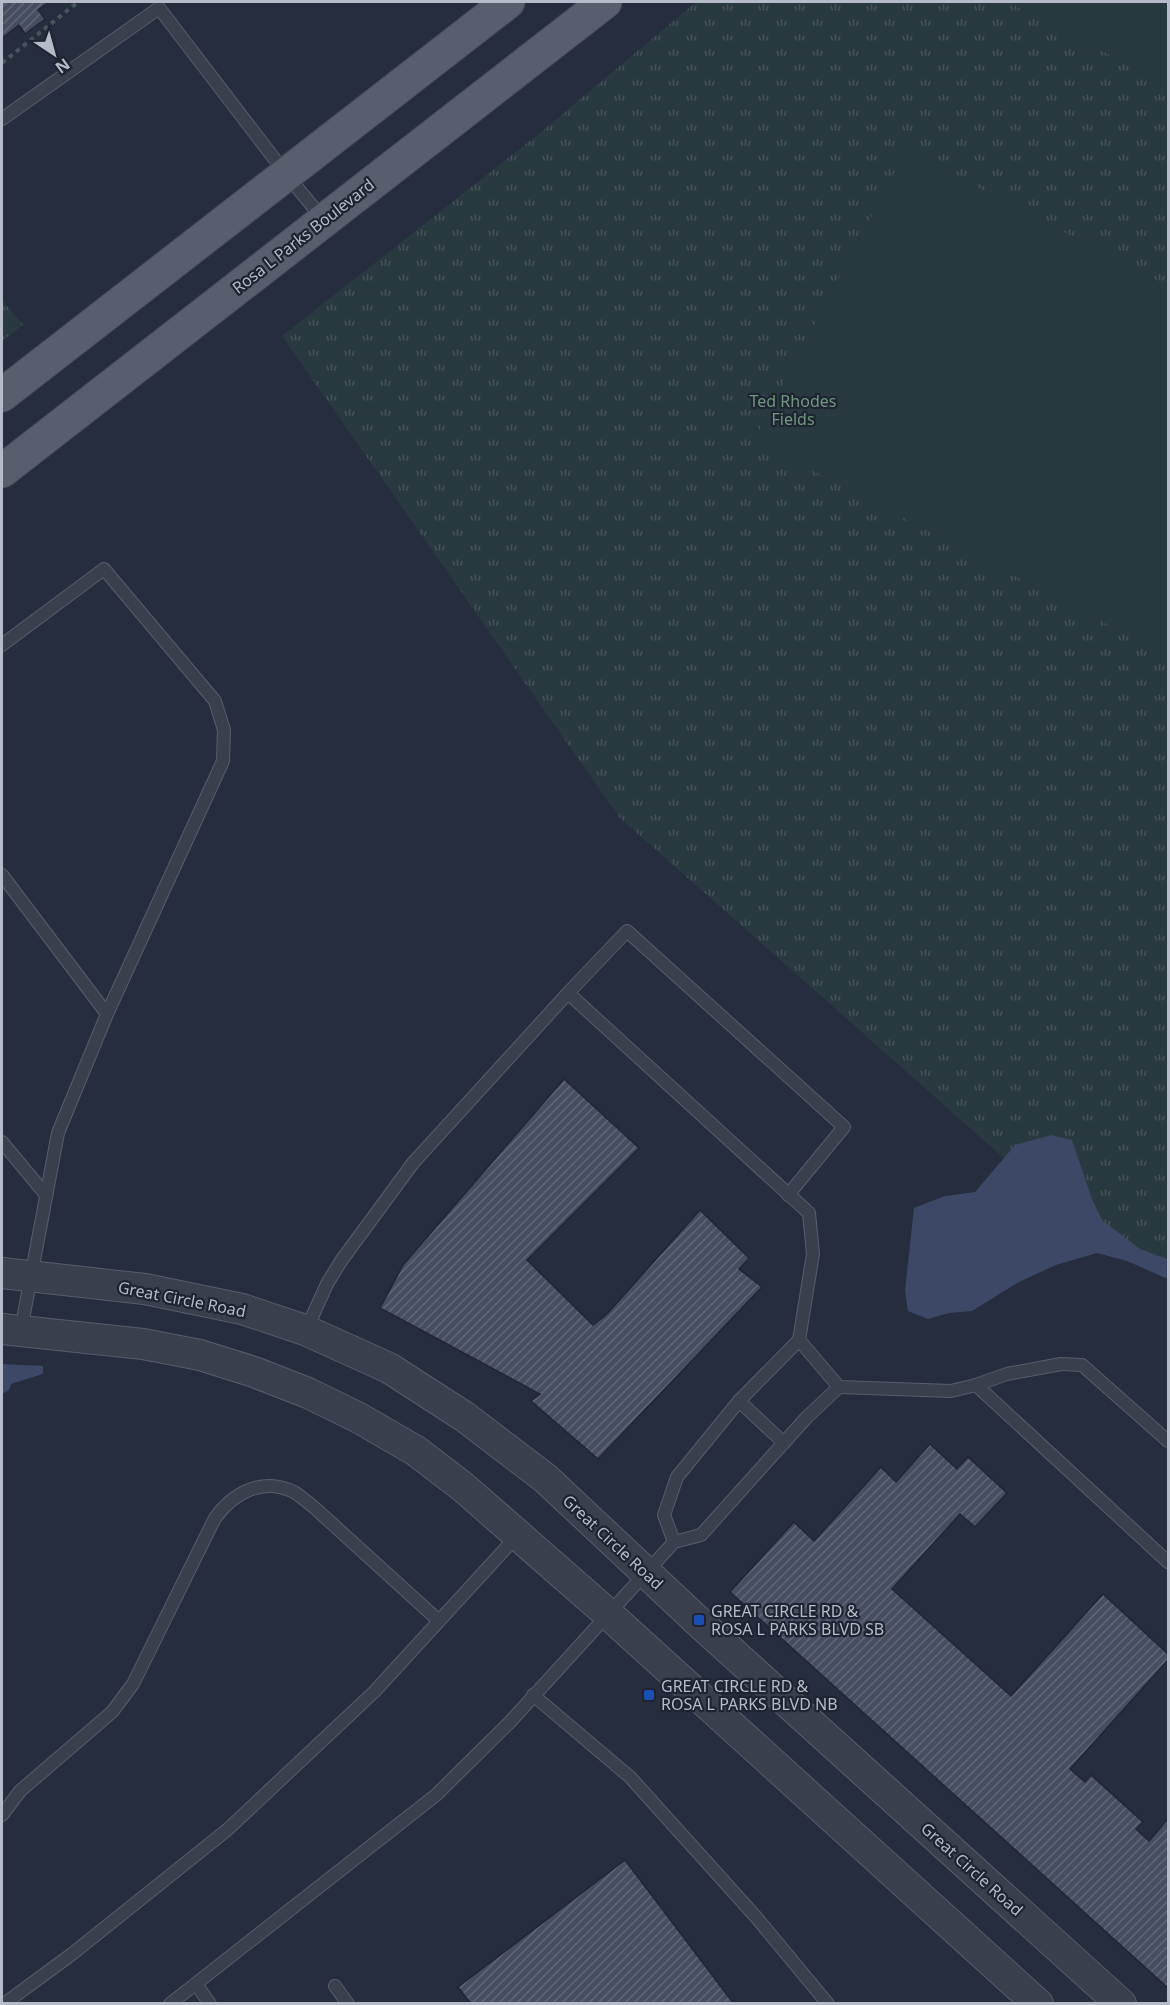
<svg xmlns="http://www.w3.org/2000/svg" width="1170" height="2005" font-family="'Noto Sans',sans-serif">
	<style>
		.park { fill: url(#park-tufts) }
		.garden { fill: #28393f }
		.water { fill: #3c4866 }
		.building { fill: url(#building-hatch); stroke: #212635; stroke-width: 1.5 }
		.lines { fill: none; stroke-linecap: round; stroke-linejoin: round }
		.service-casing { stroke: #585d6c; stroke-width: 14 }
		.tertiary-casing { stroke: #585d6c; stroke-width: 32 }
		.primary-casing { stroke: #434857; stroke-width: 35 }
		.path { stroke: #46565c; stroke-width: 4; stroke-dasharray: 4.5 4.5; stroke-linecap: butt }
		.service { stroke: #3a3f4e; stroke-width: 12 }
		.tertiary { stroke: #3a3f4e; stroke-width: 30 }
		.primary { stroke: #585e6e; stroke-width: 33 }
		.transit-dot { fill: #1a4fb4; stroke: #1f2433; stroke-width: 2 }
		.labels { text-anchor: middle; stroke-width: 4.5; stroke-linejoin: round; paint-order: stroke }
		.street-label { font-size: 16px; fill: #b6bbc9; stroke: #1f2433 }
		.park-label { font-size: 16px; fill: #6e997d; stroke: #1f2433 }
		.poi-label { font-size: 16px; fill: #b6bbc9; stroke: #1f2433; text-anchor: start }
	</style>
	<defs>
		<pattern id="park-tufts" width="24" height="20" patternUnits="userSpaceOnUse" patternTransform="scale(1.5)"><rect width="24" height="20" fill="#28393f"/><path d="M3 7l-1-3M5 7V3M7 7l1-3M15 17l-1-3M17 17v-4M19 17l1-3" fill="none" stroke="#455459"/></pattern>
		<pattern id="building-hatch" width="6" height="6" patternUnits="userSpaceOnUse" patternTransform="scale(1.5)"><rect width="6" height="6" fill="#474e62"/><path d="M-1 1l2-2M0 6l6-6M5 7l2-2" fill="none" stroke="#5f6677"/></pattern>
	</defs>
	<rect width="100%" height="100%" fill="#262d3e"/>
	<g class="park">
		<path d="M696 2H1168V1273L1077 1223 619 817 282 336 541 132Z"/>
		<path d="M2 300 23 325 2 341Z"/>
	</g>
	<g class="garden">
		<path d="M1008 2H1168V85Z"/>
		<path d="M906 150 1168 286V656L754 440Z"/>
	</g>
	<g class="water">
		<path d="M1051 1135 1072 1140 1092 1199 1102 1220 1140 1249 1168 1259V1279L1127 1261 1097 1253 1056 1265 1019 1282 972 1311 949 1313 928 1319 908 1311 905 1291 914 1208 945 1196 975 1192 1015 1145Z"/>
		<path d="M2 1364 43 1366V1374L11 1384 9 1390 2 1394Z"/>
	</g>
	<g class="building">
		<path d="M2 2H49L38 10 45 19 25 34 19 25 2 38Z"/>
		<path d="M564 1079 639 1148 527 1260 593 1325 607 1314 700 1210 749 1258 739 1269 762 1287 598 1459 531 1401 540 1394 380 1308 403 1265Z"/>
		<path d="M930 1444 957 1469 968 1457 1007 1493 975 1527 960 1514 892 1589 1011 1696 1103 1594 1168 1654V1660L1070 1769 1085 1782 1091 1775 1143 1822 1136 1829 1149 1841 1168 1819V1988L730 1592 794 1522 814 1541 881 1467 896 1482Z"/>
		<path d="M625 1860 734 2004H471L458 1987Z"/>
	</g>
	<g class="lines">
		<defs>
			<g id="service">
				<path d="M2 119 159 8 286 174 323 219"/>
				<path d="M2 645 104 569 215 701 224 730 223 761 107 1014 58 1133 21 1330"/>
				<path d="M2 875 107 1014"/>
				<path d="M568 993 627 931 844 1127 788 1195"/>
				<path d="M2 1142 46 1195"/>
				<path d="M306 1330 327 1284 341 1261 413 1163 568 993 809 1213 813 1254 799 1340 739 1401 677 1477 664 1515 674 1542"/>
				<path d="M799 1340 839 1387"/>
				<path d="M976 1385 1168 1562"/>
				<path d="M739 1401 784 1443"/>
				<path d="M533 1695 630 1777 756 1917 828 2004"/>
				<path d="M2 1815 20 1791 112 1712 133 1684 215 1518C234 1492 263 1477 294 1492 302 1497 310 1504 317 1510L438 1620"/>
				<path d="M196 1984 210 2004"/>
				<path d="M335 1986 348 2004"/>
				<path d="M4 2004 72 1954 227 1830 374 1692 517 1536"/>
				<path d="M170 2004 436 1795 510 1722 674 1542 701 1535 807 1417 839 1387 951 1391 976 1385 1007 1374 1061 1364 1082 1365 1168 1441"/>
			</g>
			<g id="tertiary">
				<path d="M2 1273 145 1289 242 1309 305 1330 389 1368 465 1417 545 1478 703 1626 1121 2004"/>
				<path d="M2 1329 143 1344 200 1355 254 1372 308 1393 359 1418 416 1451 463 1487 607 1613 1038 2004"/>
			</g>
			<g id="primary">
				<path d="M2 395 508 2"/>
				<path d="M2 471 605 2"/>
			</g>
		</defs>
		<use href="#service" class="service-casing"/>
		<use href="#tertiary" class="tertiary-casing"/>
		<use href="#primary" class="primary-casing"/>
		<path class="path" d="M2 63 78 2"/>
		<use href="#service" class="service"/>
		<use href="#tertiary" class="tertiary"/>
		<use href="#primary" class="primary"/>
	</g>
	<g class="transit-dot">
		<rect x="693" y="1614" width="12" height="12" rx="3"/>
		<rect x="643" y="1689" width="12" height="12" rx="3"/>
	</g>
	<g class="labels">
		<g class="street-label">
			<text transform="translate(303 236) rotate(-38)" y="6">Rosa L Parks Boulevard</text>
			<text transform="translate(182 1299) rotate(11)" y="6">Great Circle Road</text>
			<text transform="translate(613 1542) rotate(43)" y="6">Great Circle Road</text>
			<text transform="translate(972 1869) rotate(42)" y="6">Great Circle Road</text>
		</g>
		<g class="park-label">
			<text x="793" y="407">Ted Rhodes<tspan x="793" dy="18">Fields</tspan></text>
		</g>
		<g class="poi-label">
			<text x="711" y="1617">GREAT CIRCLE RD &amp;<tspan x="711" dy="18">ROSA L PARKS BLVD SB</tspan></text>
			<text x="661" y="1692">GREAT CIRCLE RD &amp;<tspan x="661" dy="18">ROSA L PARKS BLVD NB</tspan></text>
		</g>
	</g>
	<rect width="1170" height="2005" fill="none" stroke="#b6bbc9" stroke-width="6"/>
	<g transform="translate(54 54) rotate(144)" stroke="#1f2433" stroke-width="4.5" paint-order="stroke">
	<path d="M0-4.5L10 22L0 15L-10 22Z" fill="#b6bbc9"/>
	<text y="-9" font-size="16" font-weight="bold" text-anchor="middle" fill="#b6bbc9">N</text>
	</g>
</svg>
